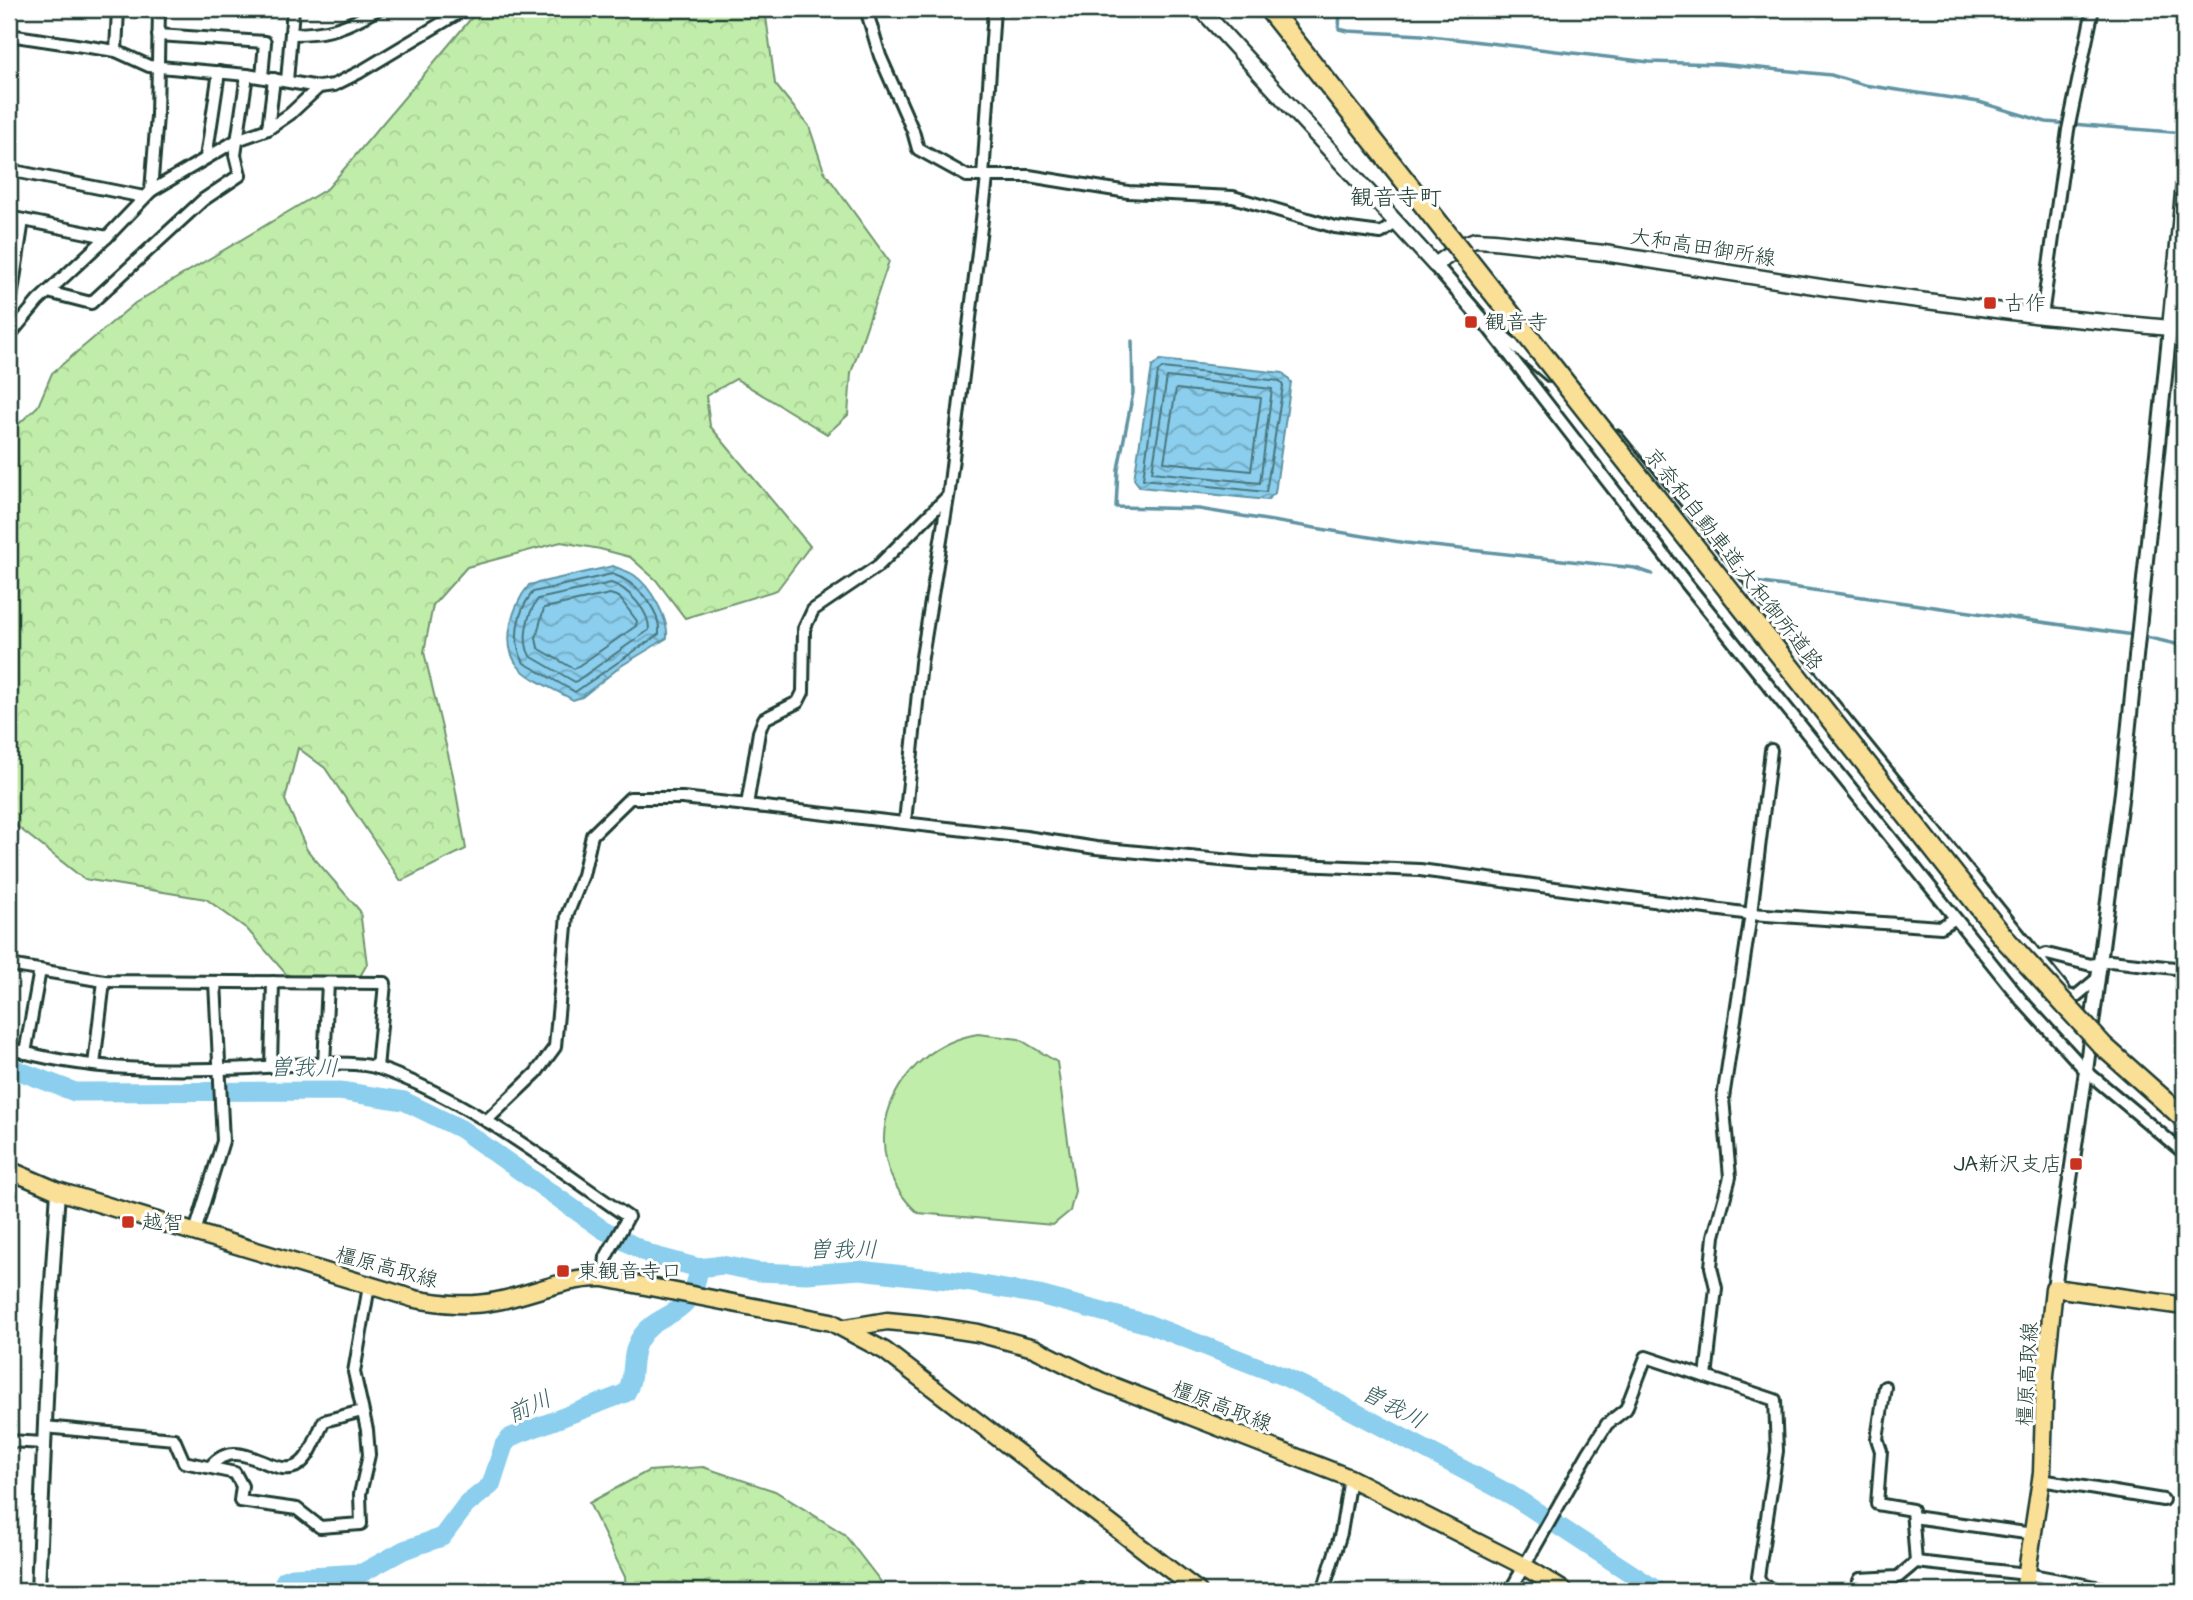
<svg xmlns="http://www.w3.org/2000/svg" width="2193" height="1600" font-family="'Architects Daughter','Klee One',sans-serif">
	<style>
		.green { fill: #c1edaa; stroke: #70956f; stroke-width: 2 }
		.forest { fill: url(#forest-crowns); stroke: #70956f; stroke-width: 2 }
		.water { fill: url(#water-waves); stroke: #6094a3; stroke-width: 2 }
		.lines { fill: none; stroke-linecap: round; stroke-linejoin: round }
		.shore { stroke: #4a777e; stroke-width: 2 }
		.stream { stroke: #6094a3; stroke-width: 3.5 }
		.river { stroke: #8bceed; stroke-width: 19 }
		.minor-casing { stroke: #1f3d34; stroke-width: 16 }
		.tertiary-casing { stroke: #1f3d34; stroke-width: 18 }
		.secondary-casing { stroke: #1f3d34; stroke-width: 19 }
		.primary-casing { stroke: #1f3d34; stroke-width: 21 }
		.minor { stroke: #fff; stroke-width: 10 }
		.tertiary { stroke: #fff; stroke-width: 12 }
		.secondary { stroke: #fff; stroke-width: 14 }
		.primary { stroke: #fadf96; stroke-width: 16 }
		.motorway-bridge-casing { stroke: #1f3d34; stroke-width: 24; stroke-linecap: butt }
		.motorway-bridge { stroke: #fadf96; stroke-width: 19 }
		.poi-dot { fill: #c8321e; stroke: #fff; stroke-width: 2.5 }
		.labels { text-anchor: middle; stroke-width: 6; stroke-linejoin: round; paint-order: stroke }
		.street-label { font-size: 21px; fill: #1f3d34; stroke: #fff }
		.poi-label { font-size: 21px; fill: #1f3d34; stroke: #fff; text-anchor: start }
		.neighbourhood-label { font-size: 23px; fill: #1f3d34; stroke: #fff }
		.water-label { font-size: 23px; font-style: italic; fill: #3a6162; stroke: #fff }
	</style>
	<defs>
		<pattern id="forest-crowns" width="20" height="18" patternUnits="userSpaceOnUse" patternTransform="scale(1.75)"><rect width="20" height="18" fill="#c1edaa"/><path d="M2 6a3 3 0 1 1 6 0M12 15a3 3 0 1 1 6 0" fill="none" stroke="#a5cc93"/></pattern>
		<pattern id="water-waves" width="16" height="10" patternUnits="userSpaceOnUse" patternTransform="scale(1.75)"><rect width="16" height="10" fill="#8bceed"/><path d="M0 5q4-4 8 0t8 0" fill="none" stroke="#71a8c1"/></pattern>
	</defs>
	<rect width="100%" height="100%" fill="#fff"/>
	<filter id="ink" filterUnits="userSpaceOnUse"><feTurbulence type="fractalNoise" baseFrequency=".0143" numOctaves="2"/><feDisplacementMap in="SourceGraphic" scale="14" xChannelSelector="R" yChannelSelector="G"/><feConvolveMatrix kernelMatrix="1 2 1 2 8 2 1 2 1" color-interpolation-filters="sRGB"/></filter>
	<g filter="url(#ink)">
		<path class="green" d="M978 1034 1019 1039 1057 1062 1075 1191 1070 1211 1053 1225 918 1213C849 1151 893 1048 978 1034Z"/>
		<g class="forest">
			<path d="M479 9H765L775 84 809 126 824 171 889 261 851 373 848 415 827 434 736 379 706 396 710 426 810 546 777 590 685 618 656 580 630 557 600 549 561 542 467 567 433 605 424 652 453 775 466 849 401 881 325 768 298 748 285 800 307 850 360 911 367 964 354 987H315L286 974 247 929 206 899 84 879 9 820V433L38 406 52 373 135 303 328 188Z"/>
			<path d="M703 1467 775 1491 844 1534 888 1591H626L625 1577 589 1503 648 1471Z"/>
		</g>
		<g class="water">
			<path d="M1160 360 1283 373 1291 382 1275 493 1267 500 1140 487 1134 479 1152 367Z"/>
			<path d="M613 566C619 569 628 571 634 575 650 586 669 618 667 638L621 666 582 697 573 700C557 690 529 680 518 666 500 643 513 605 529 585Z"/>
		</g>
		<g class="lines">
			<g class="shore">
				<path d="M1162 368 1280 381 1283 386 1266 492 1143 479 1158 372Z"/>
				<path d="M1167 377 1272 389 1260 483 1152 472Z"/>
				<path d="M1176 389 1261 398 1251 471 1164 462Z"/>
				<path d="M612 574C635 581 661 609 659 634L575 692 524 663C511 641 517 611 533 592Z"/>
				<path d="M611 583C628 588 650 612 649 630L575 682 530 656C521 640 527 614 538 599Z"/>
				<path d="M610 594 619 597 637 621 636 626 574 669 538 648 536 638 544 608Z"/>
			</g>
			<g class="stream">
				<path d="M1340 9 1339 29 1348 31 1422 35 1649 62 1719 64 1831 75 1864 85 1979 102 2046 122 2184 133"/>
				<path d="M1132 341 1133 393 1118 469 1116 507 1199 509 1406 543 1635 568 1652 574"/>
				<path d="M1755 582 2134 635"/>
				<path d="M2142 636 2184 646"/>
			</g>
			<g class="river">
				<path d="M9 1067 75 1092 340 1091 404 1101 461 1129 602 1229 651 1255 699 1268 722 1265 758 1272 807 1274 860 1270 965 1282 1039 1295 1148 1324 1285 1377 1332 1400 1511 1495 1658 1591"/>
				<path d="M279 1591 285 1580 293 1577 362 1573 404 1550 442 1537 466 1505 491 1485 504 1445 511 1437 626 1393C636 1378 629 1357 639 1340 658 1308 691 1323 699 1268"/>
			</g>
			<defs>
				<g id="minor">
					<path d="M866 9 880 56 913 131 918 149 967 176H1029L1128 192 1233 197 1335 227 1381 233 1397 222"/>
					<path d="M291 34C329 34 345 28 378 9"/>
					<path d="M9 35 116 51 149 66 247 75 319 87 334 85 360 72 465 9"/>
					<path d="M158 35 265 42 262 77"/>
					<path d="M116 51 118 9"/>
					<path d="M287 81 293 9"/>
					<path d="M268 129 274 79"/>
					<path d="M206 158 219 72"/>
					<path d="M9 170 144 197"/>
					<path d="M983 177 994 9"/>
					<path d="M151 191 237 140 268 129 290 114 319 87"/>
					<path d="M9 217 107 237"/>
					<path d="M48 292 91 303 203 200 240 175 235 155 247 75"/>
					<path d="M9 312 23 220"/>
					<path d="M2042 316 2068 130 2093 9"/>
					<path d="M1480 317 1683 579 2022 1001 2086 1071 2184 1153"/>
					<path d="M1488 323 1550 376"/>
					<path d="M2170 328 2184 325"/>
					<path d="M9 336 38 301 107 237 151 191 157 116 159 9"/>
					<path d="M1616 436 2064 990"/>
					<path d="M747 805 759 732 764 719 798 702 803 692 804 629 813 610 878 566 947 497"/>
					<path d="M905 822 921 663 949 491 987 178"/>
					<path d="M2037 957 2047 954 2091 965 2110 961 2184 969"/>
					<path d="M9 965 104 981 385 983 377 1068"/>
					<path d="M2068 995 2075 997 2098 978"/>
					<path d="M9 1048C87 1072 170 1071 251 1068 281 1066 351 1059 378 1068 470 1100 549 1163 628 1217L606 1257 604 1278"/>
					<path d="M25 1053 40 970"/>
					<path d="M94 1065 104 981"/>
					<path d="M324 1065 328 983"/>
					<path d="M271 1067 273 982"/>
					<path d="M486 1121 536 1073 555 1047 567 915 583 875 592 835 630 798H682L747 805 1026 837 1096 848 1252 863 1420 870 1751 914 1941 927 1954 919"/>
					<path d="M195 1232 223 1141 215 982"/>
					<path d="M1706 1377 1716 1288 1711 1267 1714 1236 1730 1177 1723 1098 1751 914 1771 750"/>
					<path d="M1885 1387 1877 1439 1881 1451 1877 1504 1912 1510 1916 1562"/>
					<path d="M44 1427 174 1439 184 1462 235 1473 242 1486 240 1501 297 1509 320 1527 361 1524 360 1494 369 1455 367 1430 354 1372 369 1286"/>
					<path d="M9 1441 44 1443"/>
					<path d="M211 1466C241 1430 279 1489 304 1460 314 1449 317 1434 324 1421L362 1411"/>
					<path d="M2041 1480 2163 1500"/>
					<path d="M1913 1517 2033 1534"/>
					<path d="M1080 1588 1092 1591"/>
					<path d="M1323 1591 1341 1533 1350 1478"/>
					<path d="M1510 1591 1589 1452 1607 1424 1626 1409 1646 1357 1775 1400 1777 1451 1758 1577 1762 1584 1775 1591"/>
					<path d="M1854 1591 1860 1579 1898 1577 1916 1562 2027 1574 2117 1591"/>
				</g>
				<g id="tertiary">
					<path d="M1435 265 1480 317"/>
					<path d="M2054 1288 2086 1071 2122 792 2170 328"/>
					<path d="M38 1591 49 1328 58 1191"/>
				</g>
				<path id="secondary" d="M1201 9 1435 265 1465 244 1475 240 1494 241 1604 253 1827 288 2042 316 2170 328 2184 183"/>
				<g id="primary">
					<path d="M9 1170 58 1191 415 1299C442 1304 469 1307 497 1301 533 1294 566 1277 604 1278L831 1322 885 1351 1198 1591"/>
					<path d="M846 1328 887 1321 919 1324 978 1333 1034 1348 1100 1381 1350 1478 1524 1566 1564 1591"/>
					<path d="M2024 1591 2042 1473 2045 1375 2054 1288 2184 1306"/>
				</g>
			</defs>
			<use href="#minor" class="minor-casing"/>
			<use href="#tertiary" class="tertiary-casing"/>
			<use href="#secondary" class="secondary-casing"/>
			<use href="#primary" class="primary-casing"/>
			<use href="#minor" class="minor"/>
			<use href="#tertiary" class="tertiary"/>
			<use href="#secondary" class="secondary"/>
			<use href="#primary" class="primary"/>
			<defs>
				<path id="motorway-bridge" d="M1269 9 2004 938 2103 1046 2184 1118"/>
			</defs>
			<use href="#motorway-bridge" class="motorway-bridge-casing"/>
			<use href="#motorway-bridge" class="motorway-bridge"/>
		</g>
	</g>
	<g class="poi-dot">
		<rect x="1983" y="296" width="14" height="14" rx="3.5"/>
		<rect x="1464" y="315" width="14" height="14" rx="3.5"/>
		<rect x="2069" y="1157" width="14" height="14" rx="3.5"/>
		<rect x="121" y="1215" width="14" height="14" rx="3.5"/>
		<rect x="556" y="1264" width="14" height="14" rx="3.5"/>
	</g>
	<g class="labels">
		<g class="street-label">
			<text transform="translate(1703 247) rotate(9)" y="7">大和高田御所線</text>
			<text transform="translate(1734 559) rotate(52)" y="7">京奈和自動車道;大和御所道路</text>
			<text transform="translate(387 1267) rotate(15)" y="7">橿原高取線</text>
			<text transform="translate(2027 1374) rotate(-87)" y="7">橿原高取線</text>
			<text transform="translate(1222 1406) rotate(21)" y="7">橿原高取線</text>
		</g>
		<g class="poi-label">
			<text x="2004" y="310">古作</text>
			<text x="1485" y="329">観音寺</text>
			<text x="2062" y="1171" text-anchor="end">JA新沢支店</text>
			<text x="142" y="1229">越智</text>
			<text x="577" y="1278">東観音寺口</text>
		</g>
		<g class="neighbourhood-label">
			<text x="1396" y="205">観音寺町</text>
		</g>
		<g class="water-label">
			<text transform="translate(304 1067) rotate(1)" y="8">曽我川</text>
			<text x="843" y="1257">曽我川</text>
			<text transform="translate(529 1406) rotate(-24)" y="8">前川</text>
			<text transform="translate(1394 1406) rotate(28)" y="8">曽我川</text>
		</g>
	</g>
	<rect width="2193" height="1600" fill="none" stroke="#fff" stroke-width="35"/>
	<rect x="18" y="18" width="2158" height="1565" fill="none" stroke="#1f3d34" stroke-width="2.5" filter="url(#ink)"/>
</svg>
